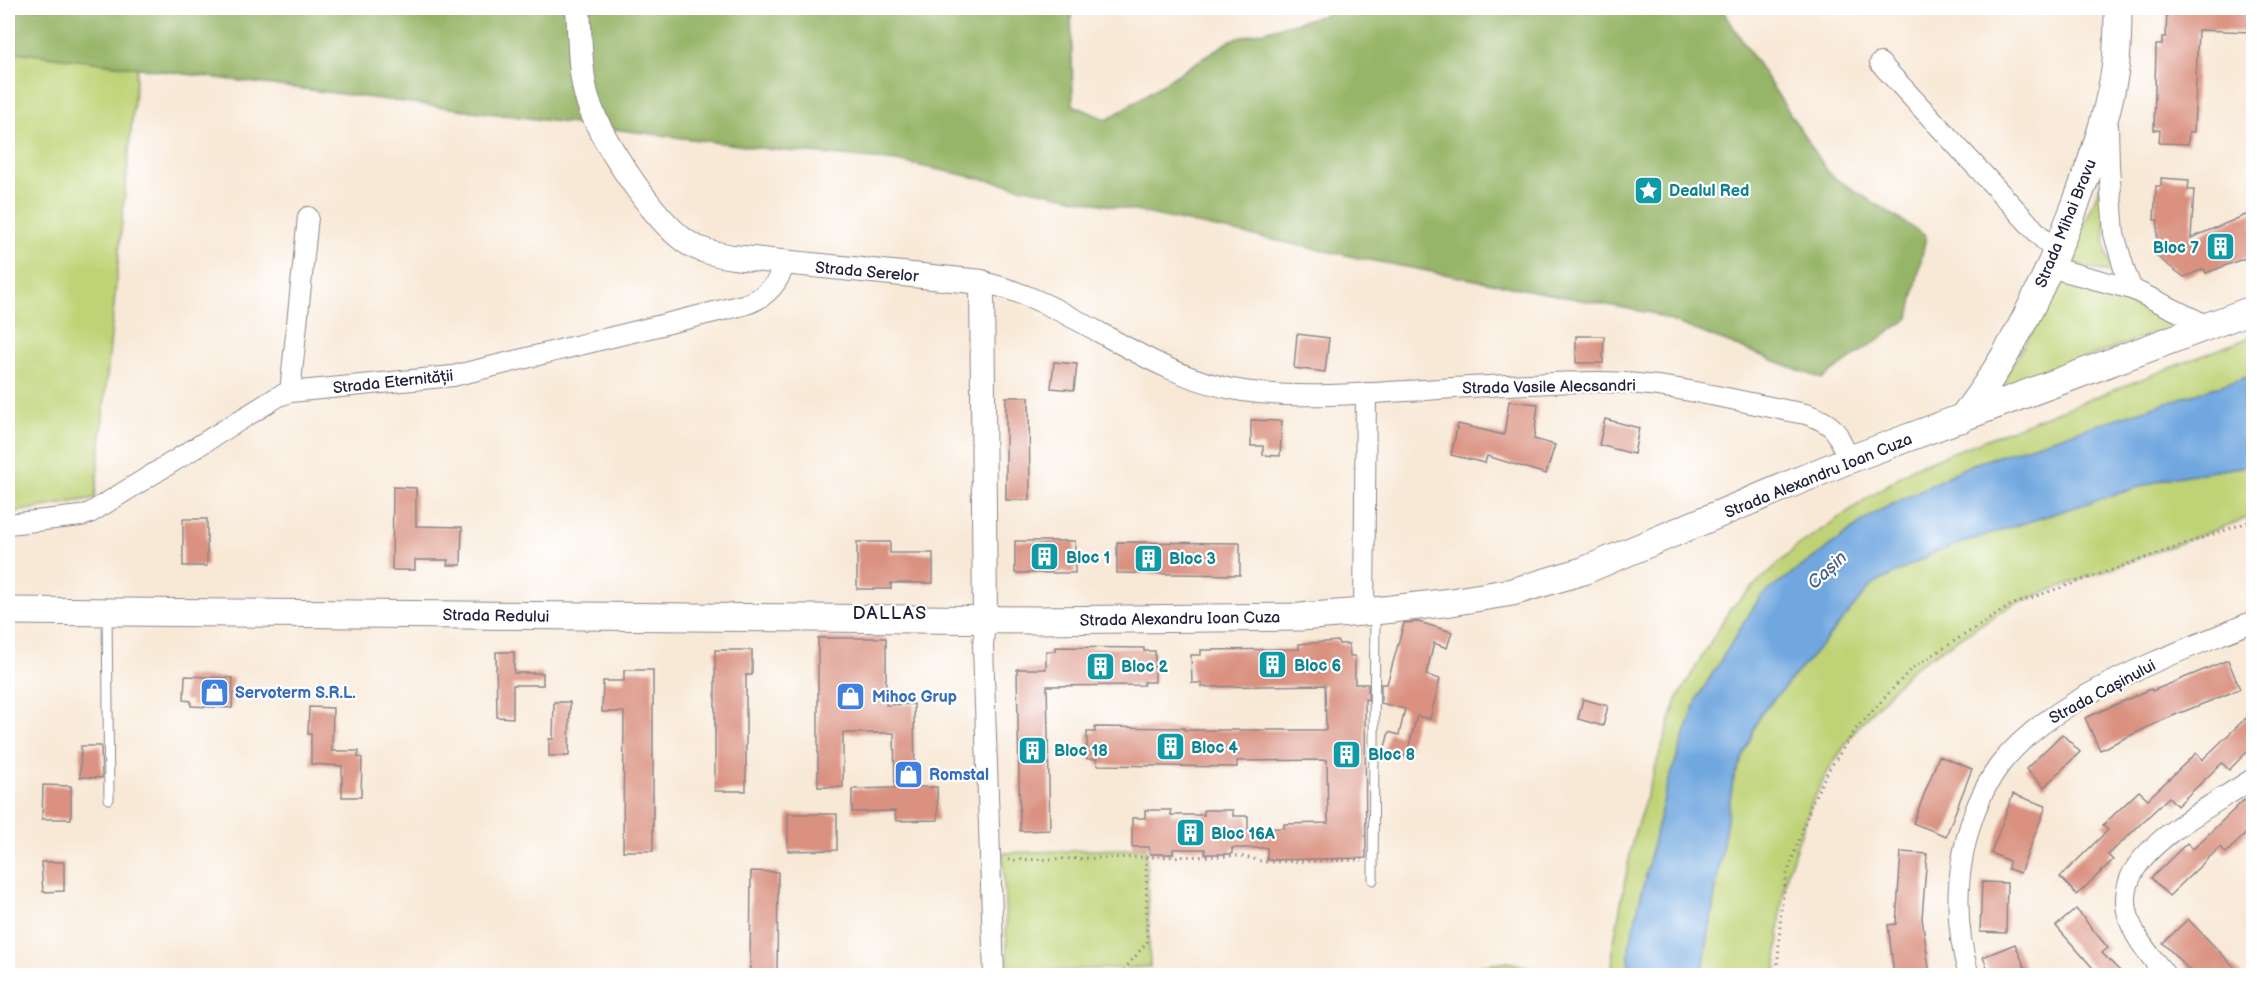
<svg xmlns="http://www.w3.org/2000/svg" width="2261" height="983" font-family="'Balsamiq Sans',sans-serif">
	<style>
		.green { fill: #bfd376; stroke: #707a58; stroke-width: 1.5 }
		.forest { fill: #97b567; stroke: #5c6c51; stroke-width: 1.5 }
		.water { fill: #71a7df; stroke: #4a648d; stroke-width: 1.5 }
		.building { fill: #da9180 }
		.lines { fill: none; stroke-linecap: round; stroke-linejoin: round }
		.service-casing { stroke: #8d8689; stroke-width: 11 }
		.minor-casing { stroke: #8d8689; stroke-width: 22 }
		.tertiary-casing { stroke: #8d8689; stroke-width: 26 }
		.secondary-casing { stroke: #8d8689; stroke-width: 29 }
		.path { stroke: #8d8689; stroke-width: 3; stroke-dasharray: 1.5 4.5; stroke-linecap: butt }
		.service { stroke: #fff; stroke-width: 9 }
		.minor { stroke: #fff; stroke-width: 20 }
		.tertiary { stroke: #fff; stroke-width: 24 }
		.secondary { stroke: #fff; stroke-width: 27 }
		.labels { text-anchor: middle; stroke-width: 4.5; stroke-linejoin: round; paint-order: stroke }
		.culture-label { font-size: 16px; font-weight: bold; fill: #0d838f; stroke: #fff; text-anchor: start }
		.street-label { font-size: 16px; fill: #22223b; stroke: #fff }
		.shop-label { font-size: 16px; font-weight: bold; fill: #366cbe; stroke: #fff; text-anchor: start }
		.water-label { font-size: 18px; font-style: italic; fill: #465e85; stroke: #fff }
		.neighbourhood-label { font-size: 18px; letter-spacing: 1.5px; fill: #22223b; stroke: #fff }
	</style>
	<rect width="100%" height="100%" fill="#fff"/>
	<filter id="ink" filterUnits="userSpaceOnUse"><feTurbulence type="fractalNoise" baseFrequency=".0167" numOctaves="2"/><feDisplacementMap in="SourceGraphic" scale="12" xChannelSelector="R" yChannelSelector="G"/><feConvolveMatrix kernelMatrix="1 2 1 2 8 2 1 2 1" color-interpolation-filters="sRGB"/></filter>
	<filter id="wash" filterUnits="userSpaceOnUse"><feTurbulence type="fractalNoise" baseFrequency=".008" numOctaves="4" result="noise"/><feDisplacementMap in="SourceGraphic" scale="24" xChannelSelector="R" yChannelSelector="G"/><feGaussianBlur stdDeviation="1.35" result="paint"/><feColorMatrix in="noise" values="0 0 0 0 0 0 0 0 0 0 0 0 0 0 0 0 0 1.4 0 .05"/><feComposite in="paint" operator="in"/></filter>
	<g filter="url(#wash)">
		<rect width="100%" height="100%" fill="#f8e9d7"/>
		<g class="green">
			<path d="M8 8H143L95 498 8 513Z"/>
			<path d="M2101 184 2106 186 2105 245 2107 256 2116 271V275L2072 263 2070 259Z"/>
			<path d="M2061 282H2069L2173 319 2176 323 2174 326 2001 389V384Z"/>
			<path d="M2253 336V375L1970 465 1760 597 1698 697 1666 789 1629 947V975L1612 976 1613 947 1633 838 1677 699 1730 609 1796 547 1912 468Z"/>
			<path d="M2253 465V516L2011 605 1911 669 1856 729 1828 771 1812 802 1787 874 1781 909 1776 975 1702 976 1733 781 1760 715 1827 639 1871 586 1933 553 1980 537 2168 478Z"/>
			<path d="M1146 848 1150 967 1008 972 1003 853Z"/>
			<path d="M1508 962 1529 967 1543 975H1422Z"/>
		</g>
		<path class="forest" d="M8 8H1071L1073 105 1107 120 1231 40 1331 13 1332 8H1721L1830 175 1926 236 1909 318 1822 379 1651 313 1364 259 897 161 776 150 8 51Z"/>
		<path class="water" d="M2253 375V465L2168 478 1980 537 1933 553 1871 586 1827 639 1760 715 1733 781 1702 975H1629V947L1666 789 1698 697 1760 597 1875 513 1970 465Z"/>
		<g id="blocks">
			<g class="building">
				<path d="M2167 8H2253V29H2252L2251 32 2198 30 2194 132H2189L2188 144 2159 143 2160 130H2154L2156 45H2162V37H2166Z"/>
				<path d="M2161 178 2189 180 2188 190H2194L2191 238 2253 212V255L2206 273 2204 269 2184 277 2156 256 2158 220H2154L2156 186H2161Z"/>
				<path d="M1297 334 1329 338 1325 372 1294 368Z"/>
				<path d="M1576 336H1604L1603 363H1576Z"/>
				<path d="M1054 362 1077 364 1074 390 1051 388Z"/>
				<path d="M1006 397H1029L1030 500H1006Z"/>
				<path d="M1509 401 1538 404 1534 439 1555 445 1546 474 1487 456 1485 463 1451 455 1458 424 1504 435Z"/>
				<path d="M1605 419 1639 428 1634 454 1599 445Z"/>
				<path d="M1251 420 1282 421 1280 456 1263 455V446H1251Z"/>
				<path d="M393 487 416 488V526L462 527 461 565H447L448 560H415V570H392Z"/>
				<rect x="183" y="519" width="24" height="47"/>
				<rect x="1015" y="541" width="60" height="32"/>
				<path d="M857 542H890V553H933V583H891V589H857Z"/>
				<path d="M1117 542 1240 543V575L1117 573Z"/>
				<path d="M1419 622 1452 632 1447 648 1434 643 1426 675 1440 679 1430 719 1417 716 1406 757 1384 751 1389 732 1399 735 1405 709 1381 703V684H1387L1404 623Z"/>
				<path d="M818 638H886V705L914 704 915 787H937L938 820 896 821 895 811 852 812V789L895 788 894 733H843V787H818Z"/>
				<path d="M1338 641 1339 644H1349L1350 656H1355V684H1368V700L1365 699 1366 858 1267 860V848H1232V854H1205V849H1173V854H1150L1149 847H1132V818H1145V810H1171V815H1204V810H1233V816H1248V829L1284 828V824L1328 823 1327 760 1237 761V767L1097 765V759H1087V732H1095V727L1184 728V730H1326L1325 685 1202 687V683H1192L1191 655H1201V650L1299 649V644Z"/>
				<path d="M1055 647 1144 648V651H1155V682H1144V685L1047 686 1050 830 1020 831 1017 669H1046V651H1055Z"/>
				<path d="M715 650H752V675H746V791H715Z"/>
				<path d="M496 652H514V673H543V685H513V718L497 717Z"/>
				<path d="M2228 660 2240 689 2165 719 2100 750 2085 718 2151 689 2152 691Z"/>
				<path d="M624 670H653V851H623L624 712H602L603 681H624Z"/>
				<path d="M185 676 233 678 232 708 191 706V701L184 700Z"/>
				<path d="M1583 699 1608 706 1603 726 1578 719Z"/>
				<path d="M554 702H570L569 756H549V739H553Z"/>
				<path d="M309 707 333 708 332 751H359L358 757 362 758 361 797H342V766L311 764V734H308Z"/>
				<path d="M2247 717 2253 723V746L2229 770 2222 763 2177 806 2169 797 2108 855 2113 860 2077 895 2060 877 2108 830 2103 825 2139 791 2148 799 2196 753 2202 760Z"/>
				<path d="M2062 734 2080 752 2044 787 2026 769Z"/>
				<path d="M81 746H101L102 778 80 777Z"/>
				<path d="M1939 756 1972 769 1946 836 1913 823Z"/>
				<path d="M43 785 71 786V819H42Z"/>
				<path d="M2013 794 2046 806 2020 873 2008 869 2009 861 1991 853Z"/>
				<path d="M2244 800 2253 810V827L2226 853 2220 847 2169 896 2151 878 2187 843 2193 849Z"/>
				<path d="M788 814H837V850L788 851Z"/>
				<path d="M1901 852 1927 854 1922 918 1930 975H1894L1888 925 1896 924Z"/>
				<path d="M41 862H64V891L43 892Z"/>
				<path d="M751 871 778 872 777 975H750Z"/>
				<path d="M1982 882 2007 883 2006 933 1980 932Z"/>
				<path d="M2076 909 2108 948 2102 953 2124 975H2099L2056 926Z"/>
				<path d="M2188 919 2242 975H2194L2163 943Z"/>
				<path d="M2015 944 2028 975H1990L1983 957Z"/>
			</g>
		</g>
	</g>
	<g filter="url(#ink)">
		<use href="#blocks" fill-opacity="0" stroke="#8d8689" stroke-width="1.5"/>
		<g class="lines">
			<defs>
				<g id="service">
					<path d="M107 614 109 799"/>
					<path d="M1373 880 1375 614"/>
				</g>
				<g id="minor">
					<path d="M1880 63 2056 253"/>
					<path d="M2108 126 2109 166 2114 234 2125 272 2132 289 2208 326"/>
					<path d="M2049 267 2132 289"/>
					<path d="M982 282C1075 302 1144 376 1243 391 1297 399 1353 394 1406 391 1471 387 1536 382 1600 382 1669 382 1739 402 1806 414 1836 424 1838 432 1848 460"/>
					<path d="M290 392 308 217"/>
					<path d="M8 524 81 516 90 513 279 396 290 392 453 376 743 305C765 299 778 285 785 263"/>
					<path d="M1364 612 1366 393"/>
					<path d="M985 620 983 646 994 976"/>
					<path d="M1969 976C1957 934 1955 892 1964 850 1970 820 1981 791 1999 766 2053 695 2173 655 2254 621"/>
					<path d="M2166 976C2153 958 2135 940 2129 918 2123 901 2126 881 2137 866 2160 832 2219 801 2254 778"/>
				</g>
				<path id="tertiary" d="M578 8C580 36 579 67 586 94 596 134 652 217 685 241 699 251 716 254 733 257L982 282 985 620"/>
				<g id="secondary">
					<path d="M1961 419C2011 357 2044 284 2073 211 2090 167 2106 122 2114 76 2118 53 2118 30 2118 8"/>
					<path d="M8 611 1038 620 1300 617 1375 611 1451 602 1512 592 1583 571 1848 460 2254 309"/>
				</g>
			</defs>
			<use href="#service" class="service-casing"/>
			<use href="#minor" class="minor-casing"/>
			<use href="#tertiary" class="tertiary-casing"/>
			<use href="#secondary" class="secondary-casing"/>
			<g class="path">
				<path d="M1146 857 1241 856 1265 862 1362 860"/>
				<path d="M1008 860 1146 857 1147 942 1119 976"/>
				<path d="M1777 976 1781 909 1787 874 1812 802 1828 771 1856 729 1911 669 2011 605 2254 520"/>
			</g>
			<use href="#service" class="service"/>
			<use href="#minor" class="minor"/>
			<use href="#tertiary" class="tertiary"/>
			<use href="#secondary" class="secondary"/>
		</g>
	</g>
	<defs>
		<symbol id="sight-square" viewBox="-11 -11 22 22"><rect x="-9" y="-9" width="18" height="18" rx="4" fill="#0f9aa8" stroke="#fff"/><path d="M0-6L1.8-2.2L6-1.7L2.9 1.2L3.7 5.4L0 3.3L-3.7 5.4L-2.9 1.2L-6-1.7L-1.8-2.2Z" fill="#fff"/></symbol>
		<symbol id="building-square" viewBox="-11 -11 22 22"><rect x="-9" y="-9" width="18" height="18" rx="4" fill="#0f9aa8" stroke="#fff"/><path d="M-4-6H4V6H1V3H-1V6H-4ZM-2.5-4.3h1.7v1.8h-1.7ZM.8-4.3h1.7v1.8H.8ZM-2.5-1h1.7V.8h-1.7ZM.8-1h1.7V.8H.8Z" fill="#fff"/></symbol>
		<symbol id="shop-square" viewBox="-11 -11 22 22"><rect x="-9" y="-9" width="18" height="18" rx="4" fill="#3f7fe0" stroke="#fff"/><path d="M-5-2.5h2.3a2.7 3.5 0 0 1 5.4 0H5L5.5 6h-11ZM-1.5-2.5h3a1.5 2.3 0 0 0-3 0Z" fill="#fff"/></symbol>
	</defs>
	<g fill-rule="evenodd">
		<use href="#sight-square" x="1632" y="174" width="33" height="33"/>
		<use href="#building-square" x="2204" y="230" width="33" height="33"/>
		<use href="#building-square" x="1028" y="540" width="33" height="33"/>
		<use href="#building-square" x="1132" y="542" width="33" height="33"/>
		<use href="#building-square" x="1256" y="648" width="33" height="33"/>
		<use href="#building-square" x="1084" y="650" width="33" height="33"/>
		<use href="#shop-square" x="198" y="676" width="33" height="33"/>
		<use href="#shop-square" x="834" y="680" width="33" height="33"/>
		<use href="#building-square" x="1154" y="730" width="33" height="33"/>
		<use href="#building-square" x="1016" y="734" width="33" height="33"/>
		<use href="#building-square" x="1330" y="738" width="33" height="33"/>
		<use href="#shop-square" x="892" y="758" width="33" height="33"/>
		<use href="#building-square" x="1174" y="816" width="33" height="33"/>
	</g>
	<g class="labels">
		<g class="culture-label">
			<text x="1669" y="196">Dealul Red</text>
			<text x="2199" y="253" text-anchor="end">Bloc 7</text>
			<text x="1066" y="563">Bloc 1</text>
			<text x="1169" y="564">Bloc 3</text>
			<text x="1294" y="671">Bloc 6</text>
			<text x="1121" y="672">Bloc 2</text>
			<text x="1191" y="753">Bloc 4</text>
			<text x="1054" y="756">Bloc 18</text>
			<text x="1368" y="760">Bloc 8</text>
			<text x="1211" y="839">Bloc 16A</text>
		</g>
		<g class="street-label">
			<text transform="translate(2065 223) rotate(-68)" y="6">Strada Mihai Bravu</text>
			<text transform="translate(867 271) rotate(5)" y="6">Strada Serelor</text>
			<text transform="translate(393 381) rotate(-6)" y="6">Strada Eternității</text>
			<text transform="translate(1549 386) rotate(-1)" y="6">Strada Vasile Alecsandri</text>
			<text transform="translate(1818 475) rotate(-22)" y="6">Strada Alexandru Ioan Cuza</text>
			<text transform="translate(496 615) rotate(1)" y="6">Strada Redului</text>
			<text transform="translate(1180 618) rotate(-1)" y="6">Strada Alexandru Ioan Cuza</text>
			<text transform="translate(2102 691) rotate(-28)" y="6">Strada Cașinului</text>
		</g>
		<g class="shop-label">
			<text x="235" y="698">Servoterm S.R.L.</text>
			<text x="872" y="702">Mihoc Grup</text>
			<text x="929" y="780">Romstal</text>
		</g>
		<g class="water-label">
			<text transform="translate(1827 570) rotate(-43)" y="6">Cașin</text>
		</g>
		<g class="neighbourhood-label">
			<text x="890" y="619">DALLAS</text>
		</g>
	</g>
	<rect width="2261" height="983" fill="none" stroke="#fff" stroke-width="30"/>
</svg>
